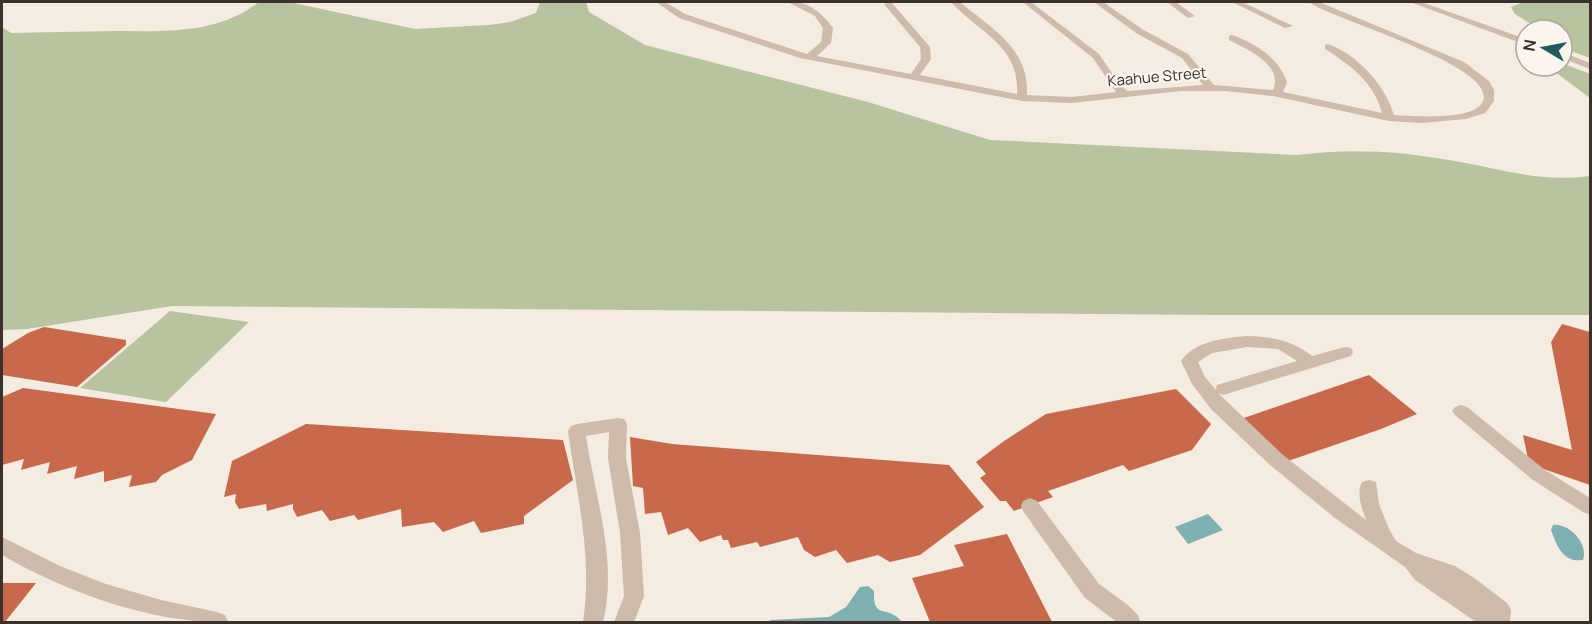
<svg xmlns="http://www.w3.org/2000/svg" width="1592" height="624" font-family="Manrope,sans-serif">
	<style>
		.green { fill: #b8c4a0 }
		.water { fill: #7fb0b2 }
		.building { fill: #c8694b }
		.lines { fill: none; stroke-linecap: round; stroke-linejoin: round }
		.minor { fill: #cdbbac; fill-rule: evenodd }
		.labels { text-anchor: middle; stroke-width: 4.5; stroke-linejoin: round; paint-order: stroke }
		.far-street-label { font-size: 15px; fill: #3b302b; stroke: #fbf5ee }
	</style>
	<rect width="100%" height="100%" fill="#f4ebe1"/>
	<g class="green">
		<path d="M259 2H289L415 29 489 25 510 22 536 13 540 2H586L589 12 645 45 868 102 990 140 1297 155C1348 148 1399 151 1449 160 1497 168 1541 183 1590 176V315H1212L172 306 27 329 2 330V27L11 33C45 32 79 32 113 31 165 31 216 35 259 2Z"/>
		<path d="M1523 2H1590V58L1562 48V30H1540L1515 14 1511 7Z"/>
		<path d="M1562 63 1590 74V98L1547 66H1562Z"/>
		<path d="M170 311 249 322 166 402 80 388Z"/>
	</g>
	<g class="water">
		<path d="M1208 514 1223 530 1188 544 1175 527Z"/>
		<path d="M1553 525C1569 523 1589 544 1583 560 1563 563 1557 546 1551 530Z"/>
		<path d="M868 586 874 591C873 622 887 603 902 622H771L770 620 829 617 846 607 860 587Z"/>
	</g>
	<g class="building">
		<path d="M1562 324 1590 332V485L1529 464 1523 435 1572 450 1551 342Z"/>
		<path d="M44 327 126 340V345L77 387 2 375V349L28 333Z"/>
		<path d="M1369 375 1417 414 1381 429 1288 461 1241 419Z"/>
		<path d="M23 388 216 414 192 460 162 475 156 482 129 487 132 475 104 482V471L74 479 77 466 47 474 50 462 21 470 24 459 2 465V397Z"/>
		<path d="M1176 389 1211 424 1192 450 1129 471 1123 465 1048 491 1053 497 1014 511 1006 501H1000L980 478 986 474 976 462 1004 441 1046 414Z"/>
		<path d="M306 424 563 440 573 480 524 516V524L481 533 474 521 443 532 434 522 402 527 401 509 358 520 354 515 330 521 322 510 297 517 293 509V504L267 511 266 504 239 509 235 502 236 494 224 497 232 461Z"/>
		<path d="M630 437 672 444 949 465 984 507 920 555 890 562 878 555 847 563 836 550 815 557 804 550 798 537 760 547 757 542 731 548 728 540H723L721 535 700 542 688 528 668 535 661 512 645 514 643 488 633 486Z"/>
		<path d="M1007 534 1052 622H930L912 578 964 566 954 545Z"/>
		<path d="M2 583H36L5 622H2Z"/>
	</g>
	<g class="lines">
		<g class="minor">
			<path d="M656 2H665L685 14 807 54 821 42 823 28 815 16 788 2C807 0 822 13 833 28L831 43 817 56 911 74 921 59 920 47 884 4 891 2 930 47 931 59 920 75 1017 94C1020 45 979 33 951 2H960C992 29 1029 48 1027 95L1072 97 1116 92 1093 58 1024 3 1031 2 1099 54 1118 82 1127 91 1203 85 1182 58 1136 33 1094 2H1103L1142 29 1188 54 1214 85 1273 90C1284 65 1247 49 1229 40V36L1232 35C1255 43 1279 58 1287 82L1283 92 1382 113C1374 82 1350 65 1325 49V45L1328 44C1358 55 1385 85 1394 115 1413 116 1471 121 1482 103 1504 67 1330 19 1309 2H1319L1464 62 1489 81 1494 90V101L1485 113 1466 119 1422 123 1389 121 1273 96 1225 91H1181L1072 103 1022 101 800 58 679 18Z"/>
			<path d="M1167 2H1176L1195 16 1188 18Z"/>
			<path d="M1232 2H1242L1293 26 1285 28Z"/>
			<path d="M1410 2H1421L1526 39V45Z"/>
			<path d="M1562 52 1590 63V69L1562 58Z"/>
			<path d="M1247 336C1272 337 1292 340 1312 356L1345 347 1351 348 1353 352 1351 356 1223 395 1218 393 1283 455 1366 520C1362 508 1356 494 1362 482L1369 480 1376 482 1379 504 1389 529 1396 541 1416 553 1455 566 1477 580 1507 603 1511 610 1510 622H1476L1415 580 1405 567 1335 518 1270 465 1211 409 1192 384 1181 361C1194 341 1225 338 1247 336ZM1247 347 1278 349 1297 361 1217 385 1216 390 1205 377 1198 362 1212 353Z"/>
			<path d="M1461 405 1467 407 1545 470 1590 498V515L1583 512 1533 480 1455 415 1452 411 1455 407Z"/>
			<path d="M618 418 624 419 627 424 626 458 640 533 644 596 634 622H614L624 596 620 533 608 458 609 432 586 436C595 496 618 562 603 622H583C593 556 577 497 568 431L571 426 577 424Z"/>
			<path d="M1030 498 1037 501 1099 584 1128 605 1138 615 1140 622H1117L1085 598 1023 511 1021 506 1023 501Z"/>
			<path d="M2 537 60 566 106 584 161 600 217 612 225 615 228 622C153 624 66 592 2 555Z"/>
		</g>
	</g>
	<g class="labels">
		<g class="far-street-label">
			<text transform="translate(1157 77) rotate(-5)" y="5">Kaahue Street</text>
		</g>
	</g>
	<rect width="1592" height="624" fill="none" stroke="#3b302b" stroke-width="6"/>
	<g transform="translate(1544 48) rotate(280)"><circle r="28" fill="#fbf5ee" stroke="#aea6a0" stroke-width="1.5"/>
	<path d="M0-4.5L10 22L0 15L-10 22Z" fill="#1f5a5e"/>
	<text y="-9" font-size="16" font-weight="bold" text-anchor="middle" fill="#3b302b">N</text>
	</g>
</svg>
